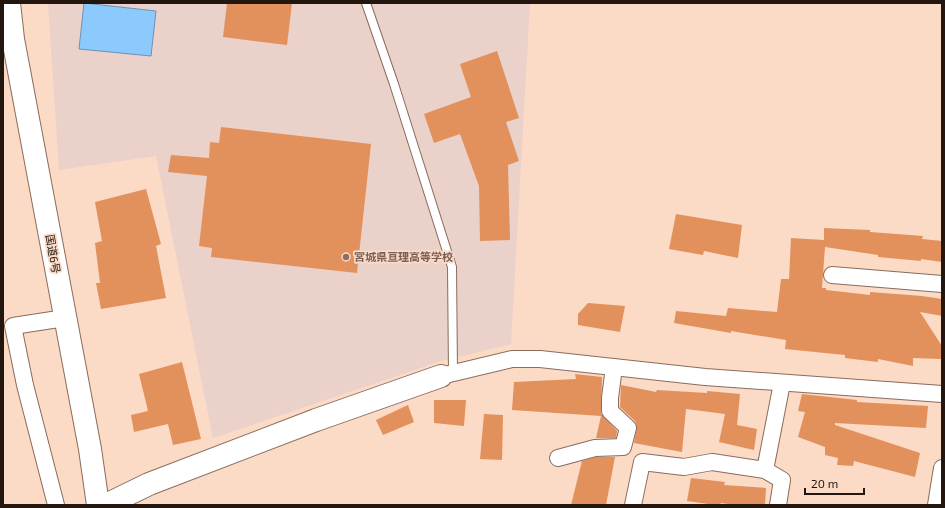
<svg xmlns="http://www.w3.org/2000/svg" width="945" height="508" font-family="'Exo 2','Noto Sans JP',sans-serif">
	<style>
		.education { fill: #ead1c9 }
		.water { fill: #8cc9fd; stroke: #6c93b6 }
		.building { fill: #e2915c }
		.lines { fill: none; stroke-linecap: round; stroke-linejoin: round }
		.lane-casing { stroke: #8a6c5b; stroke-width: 10 }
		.street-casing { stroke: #8a6c5b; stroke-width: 18 }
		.secondary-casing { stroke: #8a6c5b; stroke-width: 24 }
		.highway-casing { stroke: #8a6c5b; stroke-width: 24 }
		.lane { stroke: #fff; stroke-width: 8 }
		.street { stroke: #fff; stroke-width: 16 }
		.secondary { stroke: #fff; stroke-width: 22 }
		.highway { stroke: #fff; stroke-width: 22 }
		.education-dot { fill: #8d6e63; stroke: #fbdac6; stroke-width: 1.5 }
		.labels { text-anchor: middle; stroke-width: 3.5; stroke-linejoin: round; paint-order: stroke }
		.street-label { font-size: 11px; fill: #22160f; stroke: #fbdac6 }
		.education-label { font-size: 11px; font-weight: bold; fill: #785e54; stroke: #fbdac6; text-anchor: start }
	</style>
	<rect width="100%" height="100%" fill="#fbdac6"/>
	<path class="education" d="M48 3H530L511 344 438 362 213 438 156 156 59 170Z"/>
	<path class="water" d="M84 3 156 11 151 56 79 49Z"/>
	<g class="building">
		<path d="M227 3H292L287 45 223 37Z"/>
		<path d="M497 51 519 118 506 122 519 161 508 165 510 240 480 241 479 186 460 134 434 143 424 114 471 97 460 64Z"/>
		<path d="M221 127 371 144 357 273 211 257 212 248 199 246 207 176 168 172 171 155 209 158 210 142 219 143Z"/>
		<path d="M146 189 161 244 156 246 166 298 101 309 96 283H100L95 243 102 241 95 202Z"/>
		<path d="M676 214 742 225 738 258 704 251 703 255 669 249Z"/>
		<path d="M824 228 870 230V232L923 236 922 239 942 241V262L921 259V261L878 257V255L825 247 822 288H826V290L870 295V292L922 296 942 299V316L920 312 942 346 941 359 913 358V366L878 359V362L845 358V355L785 349 786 340 731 331V333L674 323 676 311 726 316 728 308 777 312 781 279H789L791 238 824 240Z"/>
		<path d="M588 303 625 306 620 332 578 325V314Z"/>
		<path d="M182 362 201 439 173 445 168 424 134 432 131 415 148 411 139 374Z"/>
		<path d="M575 374 602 377 601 414 617 431 616 438H596L601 416 512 410 514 382 576 379Z"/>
		<path d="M621 385 656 392 657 390 707 393V391L740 394 737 425 757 429 754 450 719 442 725 414 686 409 682 452 634 443 637 426 635 421 620 407Z"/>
		<path d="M802 394 857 400V402L928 406 926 428 835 423V425L920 453 915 477 854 461 853 466 837 465 838 458 825 455V447L798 437 805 412 798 411Z"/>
		<path d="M434 400H466L464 426 434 423Z"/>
		<path d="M408 405 414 422 383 435 376 420Z"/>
		<path d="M484 414 503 415 502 460 480 459Z"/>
		<path d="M596 457H615L606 505H571L582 461Z"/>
		<path d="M691 478 725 482 724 485 766 488 765 505H735L721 503 720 505H715L687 501Z"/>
	</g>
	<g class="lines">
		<defs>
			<path id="lane" d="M366 3 394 84 452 267 453 373"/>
			<g id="street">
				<path d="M832 275 942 284"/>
				<path d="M441 376 512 359H540L705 377 942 394"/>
				<path d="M558 458 595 448 623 447 628 428 610 411V398L614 367"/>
				<path d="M765 470 782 480 778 505"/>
				<path d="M56 505 25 385 13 326 65 318"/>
				<path d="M633 505 642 462 684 467 712 462 765 470 782 383"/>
				<path d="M936 505 942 468"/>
			</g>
			<path id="secondary" d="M106 505 149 484 316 420 441 376"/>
			<path id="highway" d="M9 3 13 39 90 449 98 505"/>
		</defs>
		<use href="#lane" class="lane-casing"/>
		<use href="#street" class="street-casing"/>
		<use href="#secondary" class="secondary-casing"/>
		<use href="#highway" class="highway-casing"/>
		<use href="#lane" class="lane"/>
		<use href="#street" class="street"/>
		<use href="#secondary" class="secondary"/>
		<use href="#highway" class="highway"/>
	</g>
	<circle class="education-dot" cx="346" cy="257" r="4"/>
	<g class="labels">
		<g class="street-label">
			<text transform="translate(53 254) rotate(80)" y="4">国道6号</text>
		</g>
		<g class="education-label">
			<text x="354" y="261">宮城県亘理高等学校</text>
		</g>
	</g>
	<rect width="945" height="508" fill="none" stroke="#22160f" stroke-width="8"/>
	<path d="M805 488v6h59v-6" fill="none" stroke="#22160f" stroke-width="2"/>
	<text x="811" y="488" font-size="12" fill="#22160f" stroke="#fbdac6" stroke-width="3" paint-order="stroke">20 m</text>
</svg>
